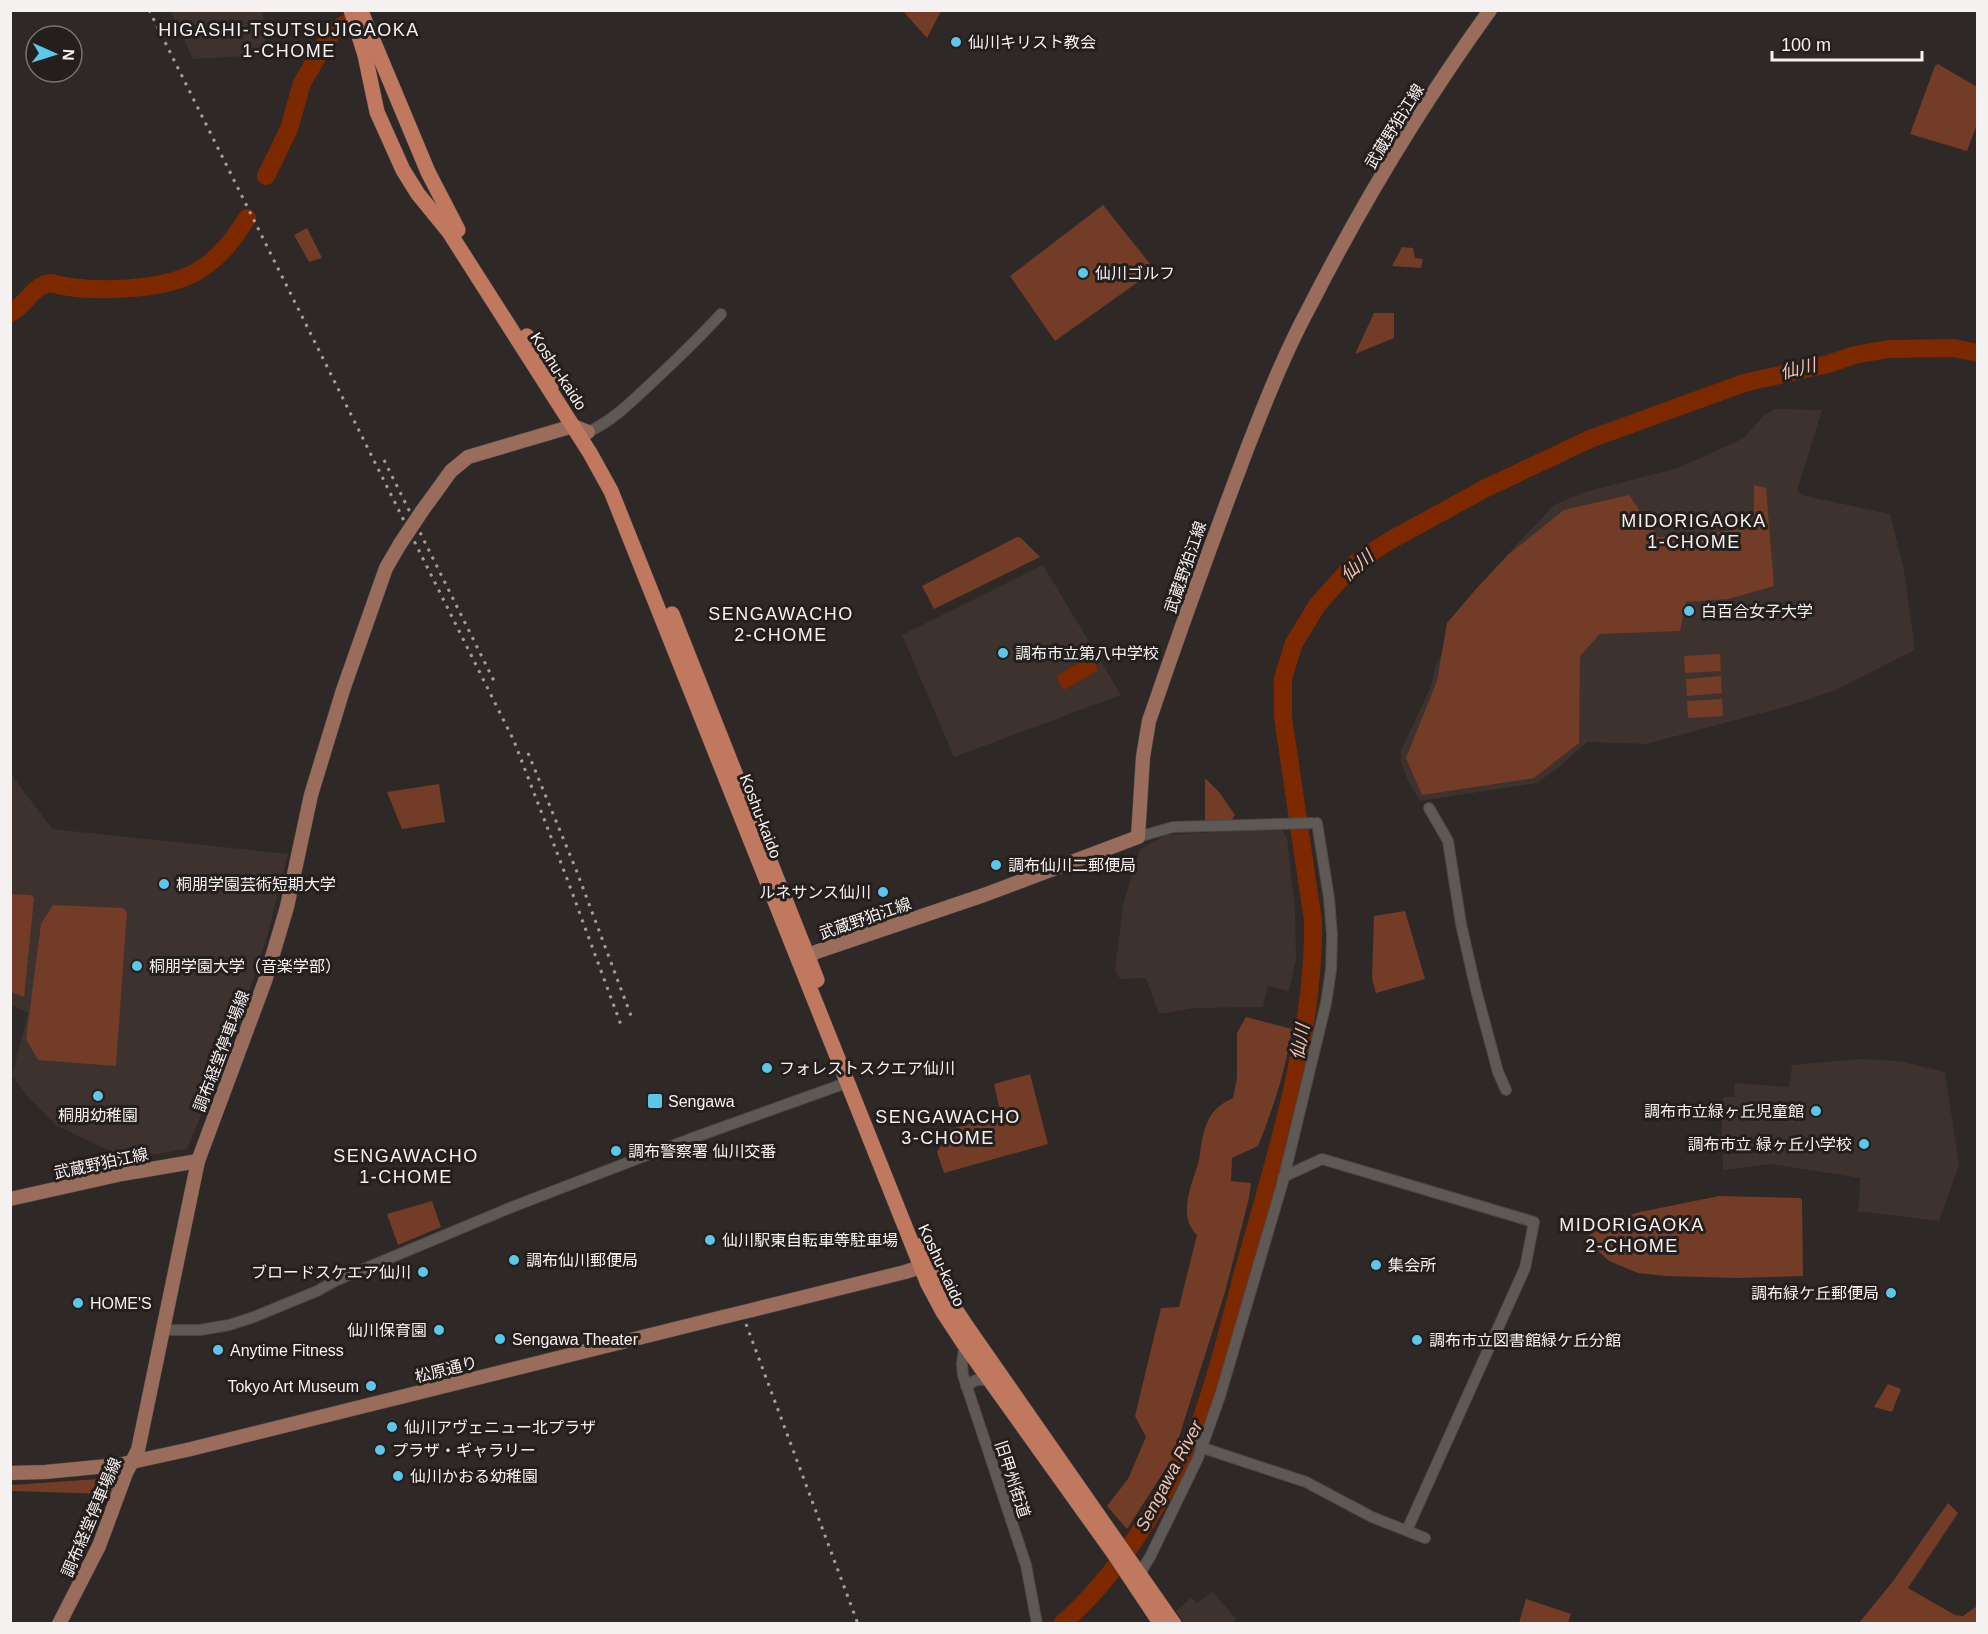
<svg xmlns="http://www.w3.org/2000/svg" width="1988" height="1634" font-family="Arial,'Noto Sans JP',sans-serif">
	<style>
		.built { fill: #3e322e }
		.green { fill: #733c27 }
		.water { fill: #7c2900 }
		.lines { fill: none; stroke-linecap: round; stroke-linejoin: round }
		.river { stroke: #7c2900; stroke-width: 18 }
		.minor-casing { stroke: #4c4745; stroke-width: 12 }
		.major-casing { stroke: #4c4745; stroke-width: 15 }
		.highway-casing { stroke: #4c4745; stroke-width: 16 }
		.minor { stroke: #5f5956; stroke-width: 10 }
		.major { stroke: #996c5b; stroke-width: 14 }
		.highway { stroke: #c0795f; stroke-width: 15 }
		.rail { stroke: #a39e9d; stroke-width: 3; stroke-dasharray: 3 6; stroke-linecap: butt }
		.minor-bridge-casing { stroke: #4c4745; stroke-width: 12; stroke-linecap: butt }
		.major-bridge-casing { stroke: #4c4745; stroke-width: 15; stroke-linecap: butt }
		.minor-bridge { stroke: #5f5956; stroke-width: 10 }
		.major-bridge { stroke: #996c5b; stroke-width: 14 }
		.poi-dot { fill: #5cc7e8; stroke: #241f1d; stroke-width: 2 }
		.labels { text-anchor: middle; stroke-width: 6; stroke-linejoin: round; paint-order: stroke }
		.poi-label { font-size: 16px; fill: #f5f1f0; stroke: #241f1d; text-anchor: start }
		.street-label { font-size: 16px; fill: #f5f1f0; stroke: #241f1d }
		.neighbourhood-label { font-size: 18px; letter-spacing: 1.5px; fill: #f5f1f0; stroke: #241f1d }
		.water-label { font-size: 18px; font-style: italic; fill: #f1c0ae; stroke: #241f1d }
	</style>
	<rect width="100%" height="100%" fill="#2e2826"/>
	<g class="built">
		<path d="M170 11H263L266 55 192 59 181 30Z"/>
		<path d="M1775 409 1822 410 1797 491 1801 495 1890 514 1904 570 1915 650 1836 690 1792 705 1646 744 1587 742 1558 768 1537 783 1420 801 1409 783 1401 762V751L1431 686 1436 664 1490 573 1554 505 1585 492 1678 468 1744 438 1763 416Z"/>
		<path d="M1043 565 1121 695 954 757 902 635Z"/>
		<path d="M10 773 52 829 288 854 267 937 254 977 219 1072 187 1149 126 1159 56 1125 29 1098 12 1076 28 1013 11 1005Z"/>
		<path d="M1281 828 1287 838 1295 910 1296 960 1289 991 1268 986 1263 1007 1194 1008 1159 1014 1146 978 1120 979 1115 970 1123 905 1140 849 1166 835Z"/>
		<path d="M1859 1059 1899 1061 1945 1072 1959 1165 1939 1221 1856 1211 1859 1206 1860 1178 1771 1164 1723 1170V1154L1761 1153 1781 1138 1759 1149 1721 1147 1723 1097H1734L1735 1083 1789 1087 1792 1065Z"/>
		<path d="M1213 1592 1236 1619 1233 1623H1184L1176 1611 1191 1598 1197 1603Z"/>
	</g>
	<g class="green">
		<path d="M903 11H941L927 38Z"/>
		<path d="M1938 64 1977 87V124L1967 151 1910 134 1935 66Z"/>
		<path d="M1103 205 1155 270 1055 341 1010 276Z"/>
		<path d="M307 228 322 258 309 262 294 235Z"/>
		<path d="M1402 247 1413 248 1415 258 1423 259 1421 268 1392 266Z"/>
		<path d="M1374 313H1394V338L1355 354Z"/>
		<path d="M1754 485 1766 488 1774 586 1728 599 1686 602 1680 631 1600 634 1580 656 1579 743 1534 778 1422 795 1406 758 1437 681 1447 623 1476 589 1508 555 1564 510 1629 495 1658 537 1690 536 1749 528 1754 519Z"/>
		<path d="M1017 537 1021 538 1040 557 934 609 922 586Z"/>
		<path d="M1720 654 1721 671 1685 673 1684 656Z"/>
		<path d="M1721 676 1722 693 1687 696 1686 679Z"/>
		<path d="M1722 699 1723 716 1688 718 1687 701Z"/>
		<path d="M1205 778 1219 792 1235 815 1231 821H1205Z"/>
		<path d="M439 784 445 822 402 829 387 792Z"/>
		<path d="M11 894 31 895 34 898 24 997 11 992Z"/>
		<path d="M53 905 123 908 127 912 116 1066 38 1060 26 1039 41 924Z"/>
		<path d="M1405 911 1425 979 1376 993 1372 979 1374 916Z"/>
		<path d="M1246 1017 1292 1029C1286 1069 1273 1109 1258 1146L1232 1158 1231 1181 1251 1183 1249 1198 1225 1292 1172 1459 1127 1529 1107 1506 1128 1479 1146 1437 1135 1416 1161 1308 1179 1307 1197 1235C1176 1215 1193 1183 1199 1160 1201 1148 1202 1134 1207 1123 1212 1110 1221 1104 1233 1098L1237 1078V1033Z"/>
		<path d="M1030 1074 1048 1144 944 1173 937 1152 951 1129 1001 1115 994 1084Z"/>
		<path d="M1719 1196 1800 1198 1802 1200 1803 1276 1737 1278 1665 1276 1638 1273 1609 1261 1584 1238 1620 1218 1640 1212Z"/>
		<path d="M432 1201 441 1227 398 1245 387 1214Z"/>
		<path d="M1888 1384 1901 1389 1892 1412 1874 1407Z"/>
		<path d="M114 1478 116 1482 112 1493 109 1494 11 1491V1485Z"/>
		<path d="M1948 1503 1958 1513 1908 1588 1955 1615 1963 1616 1977 1606V1623H1859L1894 1580Z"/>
		<path d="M1526 1599 1571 1614 1568 1623H1519Z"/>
	</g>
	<path class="water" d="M1090 656 1098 670 1064 690 1056 676Z"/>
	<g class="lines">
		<g class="river">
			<path d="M266 176 289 129 302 83 332 32 345 24"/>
			<path d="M10 313C27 305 32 285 51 283 88 294 169 291 201 269 221 256 234 239 247 218"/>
			<path d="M1062 1624C1122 1571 1164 1498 1198 1427 1203 1417 1206 1404 1210 1393 1222 1356 1231 1318 1241 1280 1272 1167 1315 1038 1313 921L1283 717V678L1294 643 1318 604 1355 563 1391 540 1484 489 1590 439 1744 383 1828 364 1854 355 1889 349 1954 348 1978 353"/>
		</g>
		<defs>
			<g id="minor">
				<path d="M588 432C610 422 627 406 644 390 671 365 696 341 721 314"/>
				<path d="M1429 808 1448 841 1461 924 1476 990 1498 1072 1506 1090"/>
				<path d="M1138 837 1173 827 1312 823"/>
				<path d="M690 1139 846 1083"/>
				<path d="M1283 1177 1322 1159 1534 1222 1525 1268 1407 1530"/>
				<path d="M163 1330H200L229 1325 254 1317 317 1291 335 1281 512 1207 655 1152"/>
				<path d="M965 1342 962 1364 963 1375 1026 1565 1037 1624"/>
				<path d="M966 1386 976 1380H991"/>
				<path d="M1196 1440 1202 1447 1209 1450 1306 1482 1372 1517 1425 1538"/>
				<path d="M1136 1576 1140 1573 1150 1557 1198 1458 1220 1396 1283 1181 1326 1003 1331 970 1332 935 1329 898 1317 823"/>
			</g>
			<g id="major">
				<path d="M422 511 451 471 468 457 573 426 588 432"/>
				<path d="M799 961 816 952 984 895 1138 837 1143 757 1149 721C1180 630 1213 539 1247 449 1266 400 1286 350 1311 304 1363 202 1423 103 1490 10"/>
				<path d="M10 1199 122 1174 198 1161"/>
				<path d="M752 1310 905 1272 930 1264"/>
				<path d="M10 1473 45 1472 118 1465 191 1449 723 1317"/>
				<path d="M59 1624 99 1546 126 1473 138 1450 198 1161 265 981 287 907 311 795 343 690 386 568 400 544"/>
			</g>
			<g id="highway">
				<path d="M351 10 365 55 377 112 403 170 418 194 449 232 590 453 611 491 928 1284 943 1312 964 1344 1115 1555 1161 1624"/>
				<path d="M362 14 428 172 458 230"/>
				<path d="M527 336 556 381"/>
				<path d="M672 614 817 980"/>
				<path d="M922 1245 945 1294 967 1327 1174 1624"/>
			</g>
		</defs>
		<use href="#minor" class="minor-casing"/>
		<use href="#major" class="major-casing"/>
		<use href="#highway" class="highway-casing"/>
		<use href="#minor" class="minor"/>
		<use href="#major" class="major"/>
		<use href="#highway" class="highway"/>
		<g class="rail">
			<path d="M149 10 514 741 566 876 621 1025"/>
			<path d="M384 460 496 685"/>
			<path d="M528 753 577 872 633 1021"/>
			<path d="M746 1324 858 1624"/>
		</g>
		<defs>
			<path id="minor-bridge" d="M655 1152 690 1139"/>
			<g id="major-bridge">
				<path d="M400 544 422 511"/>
				<path d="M723 1317 752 1310"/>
			</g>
		</defs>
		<use href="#minor-bridge" class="minor-bridge-casing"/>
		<use href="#major-bridge" class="major-bridge-casing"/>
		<use href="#minor-bridge" class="minor-bridge"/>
		<use href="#major-bridge" class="major-bridge"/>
	</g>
	<g class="poi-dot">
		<circle cx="956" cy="42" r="6"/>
		<circle cx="1083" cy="273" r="6"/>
		<circle cx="1689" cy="611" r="6"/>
		<circle cx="1003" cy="653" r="6"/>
		<circle cx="996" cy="865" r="6"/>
		<circle cx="164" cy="884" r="6"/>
		<circle cx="883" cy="892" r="6"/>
		<circle cx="137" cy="966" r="6"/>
		<circle cx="767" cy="1068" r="6"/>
		<circle cx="98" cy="1096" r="6"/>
		<rect x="647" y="1093" width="16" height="16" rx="3"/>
		<circle cx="1816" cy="1111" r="6"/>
		<circle cx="1864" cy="1144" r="6"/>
		<circle cx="616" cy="1151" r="6"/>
		<circle cx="710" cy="1240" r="6"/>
		<circle cx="514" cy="1260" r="6"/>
		<circle cx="1376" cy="1265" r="6"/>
		<circle cx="423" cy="1272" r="6"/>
		<circle cx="1891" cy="1293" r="6"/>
		<circle cx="78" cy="1303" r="6"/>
		<circle cx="439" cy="1330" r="6"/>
		<circle cx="500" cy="1339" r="6"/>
		<circle cx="1417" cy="1340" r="6"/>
		<circle cx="218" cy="1350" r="6"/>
		<circle cx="371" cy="1386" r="6"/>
		<circle cx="392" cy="1427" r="6"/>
		<circle cx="380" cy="1450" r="6"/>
		<circle cx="398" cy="1476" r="6"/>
	</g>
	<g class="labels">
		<g class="poi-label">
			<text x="968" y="48">仙川キリスト教会</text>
			<text x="1095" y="279">仙川ゴルフ</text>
			<text x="1701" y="617">白百合女子大学</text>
			<text x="1015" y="659">調布市立第八中学校</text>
			<text x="1008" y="871">調布仙川二郵便局</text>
			<text x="176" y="890">桐朋学園芸術短期大学</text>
			<text x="871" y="898" text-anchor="end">ルネサンス仙川</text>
			<text x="149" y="972">桐朋学園大学（音楽学部）</text>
			<text x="779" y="1074">フォレストスクエア仙川</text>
			<text x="668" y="1107">Sengawa</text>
			<text x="1804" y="1117" text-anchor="end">調布市立緑ヶ丘児童館</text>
			<text x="98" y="1121" text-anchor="middle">桐朋幼稚園</text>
			<text x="1852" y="1150" text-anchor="end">調布市立 緑ヶ丘小学校</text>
			<text x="628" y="1157">調布警察署 仙川交番</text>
			<text x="722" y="1246">仙川駅東自転車等駐車場</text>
			<text x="526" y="1266">調布仙川郵便局</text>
			<text x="1388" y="1271">集会所</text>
			<text x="411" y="1278" text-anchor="end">ブロードスケエア仙川</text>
			<text x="1879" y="1299" text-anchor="end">調布緑ケ丘郵便局</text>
			<text x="90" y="1309">HOME'S</text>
			<text x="427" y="1336" text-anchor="end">仙川保育園</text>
			<text x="512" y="1345">Sengawa Theater</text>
			<text x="1429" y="1346">調布市立図書館緑ケ丘分館</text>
			<text x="230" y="1356">Anytime Fitness</text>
			<text x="359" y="1392" text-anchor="end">Tokyo Art Museum</text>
			<text x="404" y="1433">仙川アヴェニュー北プラザ</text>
			<text x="392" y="1456">プラザ・ギャラリー</text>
			<text x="410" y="1482">仙川かおる幼稚園</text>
		</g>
		<g class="street-label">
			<text transform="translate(1394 126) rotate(-58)" y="6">武蔵野狛江線</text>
			<text transform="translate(559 371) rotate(57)" y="6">Koshu-kaido</text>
			<text transform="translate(1185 567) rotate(-71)" y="6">武蔵野狛江線</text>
			<text transform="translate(761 816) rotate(69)" y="6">Koshu-kaido</text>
			<text transform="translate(865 918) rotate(-19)" y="6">武蔵野狛江線</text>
			<text transform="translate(221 1051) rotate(-69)" y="6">調布経堂停車場線</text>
			<text transform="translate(101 1163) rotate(-12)" y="6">武蔵野狛江線</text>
			<text transform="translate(942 1265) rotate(65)" y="6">Koshu-kaido</text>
			<text transform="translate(446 1369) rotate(-14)" y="6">松原通り</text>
			<text transform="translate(1013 1479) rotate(72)" y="6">旧甲州街道</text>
			<text transform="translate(91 1517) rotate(-67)" y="6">調布経堂停車場線</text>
		</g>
		<g class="neighbourhood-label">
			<text x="289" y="36">HIGASHI-TSUTSUJIGAOKA<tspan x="289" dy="21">1-CHOME</tspan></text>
			<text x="1694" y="527">MIDORIGAOKA<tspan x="1694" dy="21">1-CHOME</tspan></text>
			<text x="781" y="620">SENGAWACHO<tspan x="781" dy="21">2-CHOME</tspan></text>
			<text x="948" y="1123">SENGAWACHO<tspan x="948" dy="21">3-CHOME</tspan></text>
			<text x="406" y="1162">SENGAWACHO<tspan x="406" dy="21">1-CHOME</tspan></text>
			<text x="1632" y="1231">MIDORIGAOKA<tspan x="1632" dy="21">2-CHOME</tspan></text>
		</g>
		<g class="water-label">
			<text transform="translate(1798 369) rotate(-14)" y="6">仙川</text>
			<text transform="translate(1357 566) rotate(-41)" y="6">仙川</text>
			<text transform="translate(1300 1042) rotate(-80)" y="6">仙川</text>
			<text transform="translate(1169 1476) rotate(-62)" y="6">Sengawa River</text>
		</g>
	</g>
	<rect width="1988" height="1634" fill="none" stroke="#f5f1f0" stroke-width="24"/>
	<g transform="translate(54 54) rotate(93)"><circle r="28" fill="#241f1d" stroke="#787371" stroke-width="1.5"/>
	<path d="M0-4.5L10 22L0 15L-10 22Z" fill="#5cc7e8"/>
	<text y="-9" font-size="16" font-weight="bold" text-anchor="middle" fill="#f5f1f0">N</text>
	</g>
	<path d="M1772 51v9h150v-9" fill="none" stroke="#f5f1f0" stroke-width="3"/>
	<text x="1781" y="51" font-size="18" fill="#f5f1f0" stroke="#241f1d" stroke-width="4.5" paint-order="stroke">100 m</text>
</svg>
